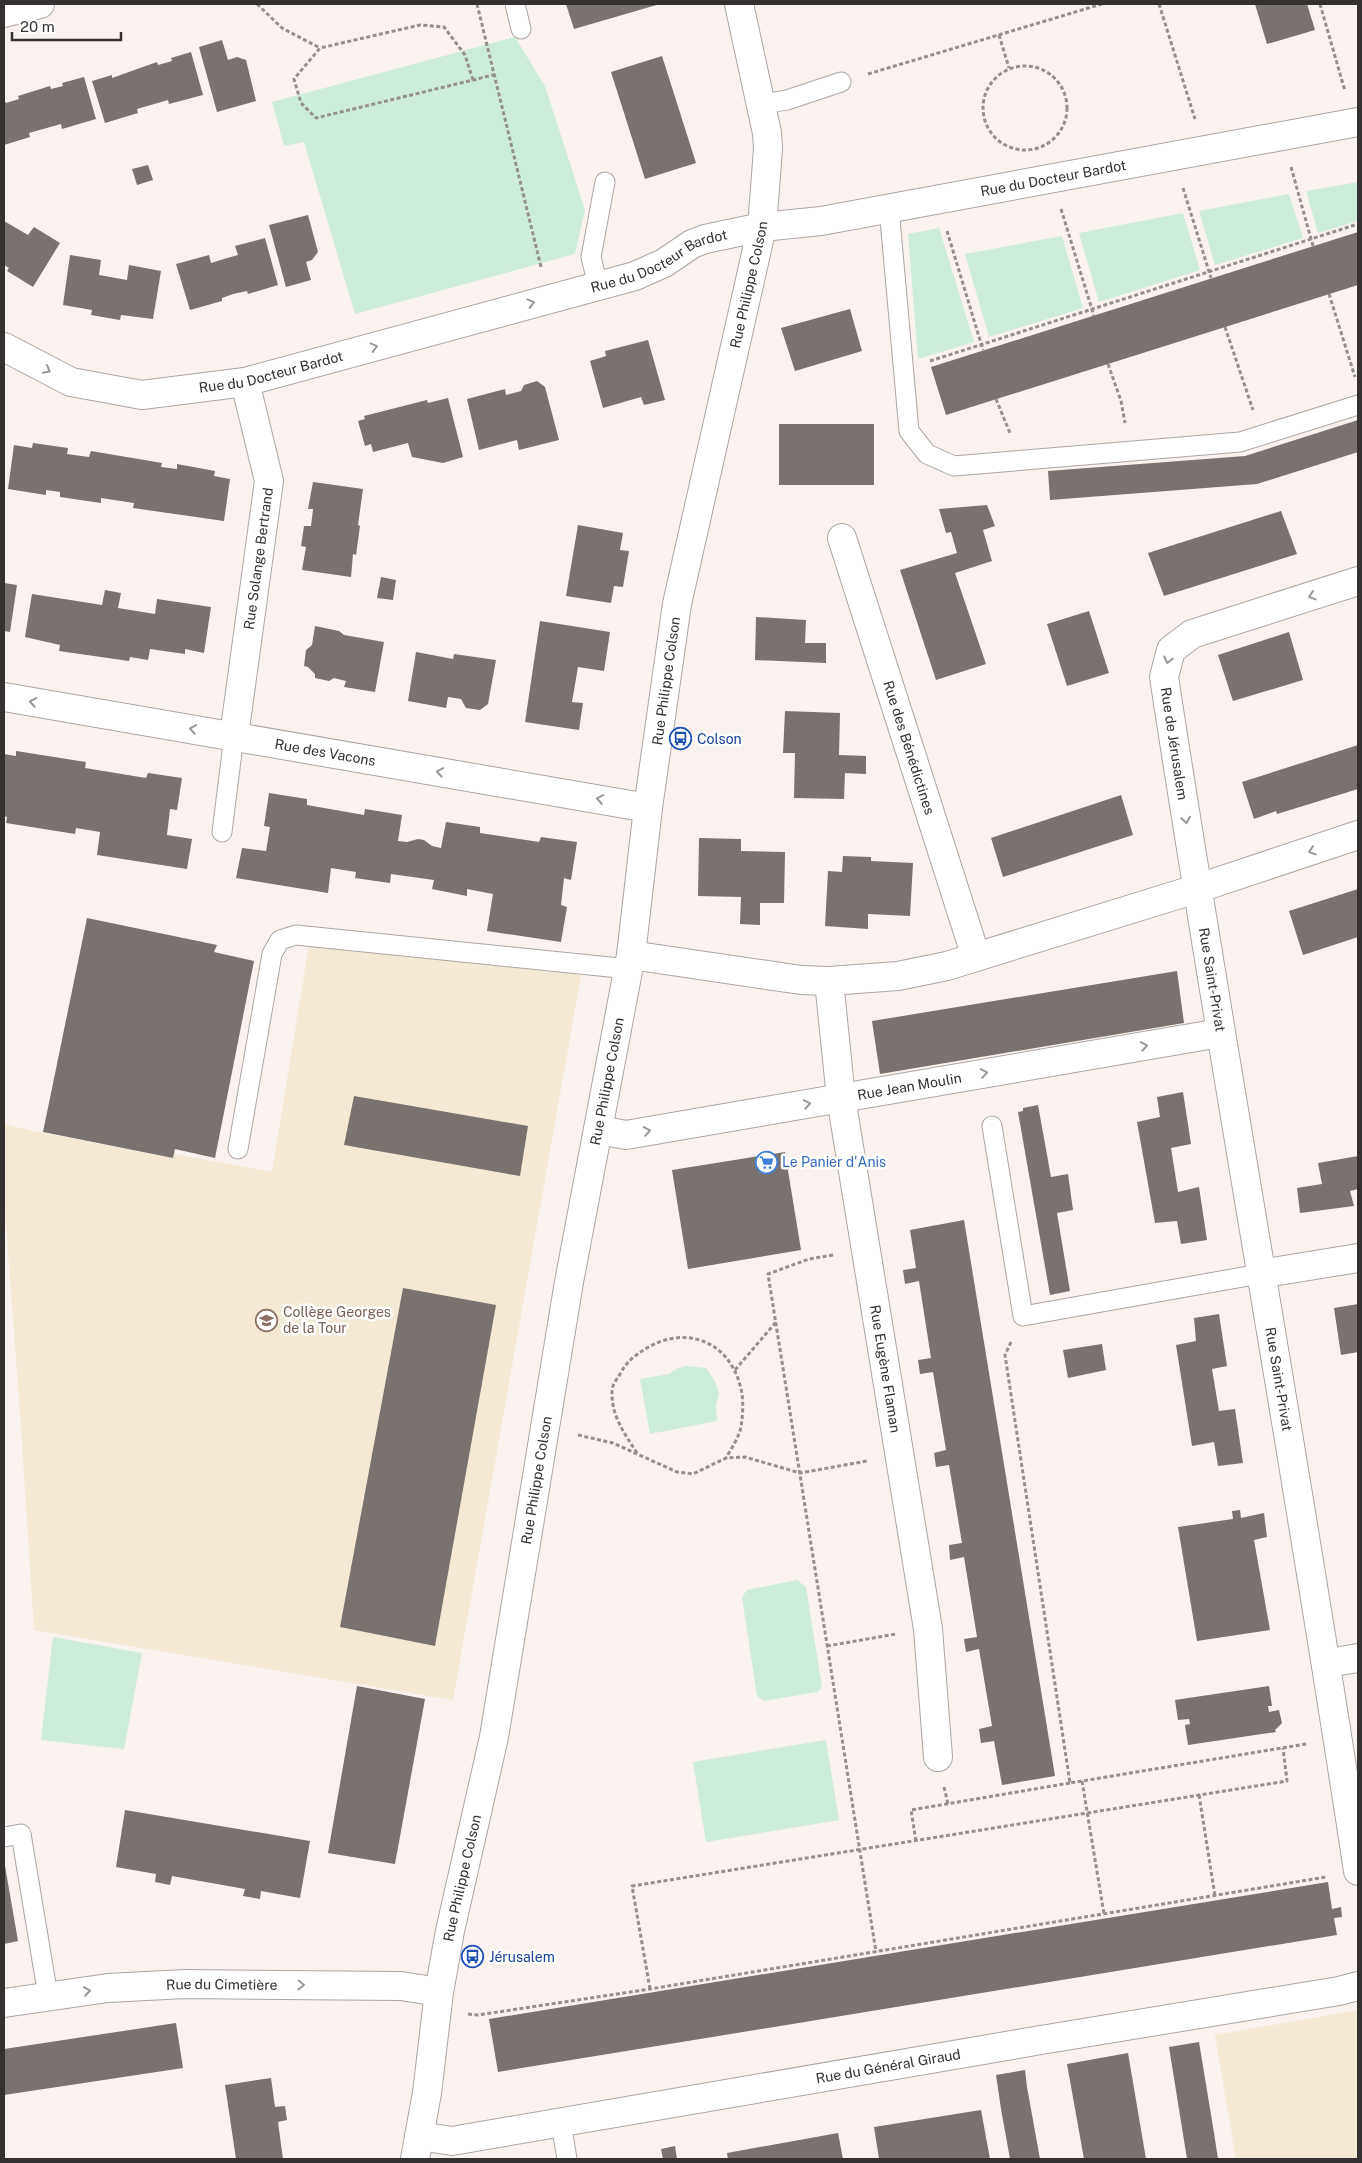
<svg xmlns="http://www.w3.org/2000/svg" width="1362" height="2163" font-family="'Public Sans',sans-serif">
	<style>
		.education { fill: #f3e9d4 }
		.green { fill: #ceecda }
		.building { fill: #79726f }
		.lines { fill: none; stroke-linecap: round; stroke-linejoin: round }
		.lane-casing { stroke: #aca6a2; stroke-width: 21 }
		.street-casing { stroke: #aca6a2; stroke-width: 30 }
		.path { stroke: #95908d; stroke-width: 3; stroke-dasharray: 4 2.5; stroke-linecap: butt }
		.lane { stroke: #fff; stroke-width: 19 }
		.street { stroke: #fff; stroke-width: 28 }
		.oneway { stroke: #9a9898 }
		.labels { text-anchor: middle; stroke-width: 5; stroke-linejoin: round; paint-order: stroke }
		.street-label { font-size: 14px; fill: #343130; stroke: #fff }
		.transit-label { font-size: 14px; fill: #164399; stroke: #fff; text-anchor: start }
		.shop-label { font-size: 14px; fill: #366cbe; stroke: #fff; text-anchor: start }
		.education-label { font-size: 14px; fill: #785e54; stroke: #fff; text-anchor: start }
	</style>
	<rect width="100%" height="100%" fill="#f9f2ee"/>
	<g class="education">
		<path d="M309 945 581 975 453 1700 34 1630 21 1427 4 1196V1124L33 1131 173 1158 174 1154 272 1172Z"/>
		<path d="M1358 2010V2159H1236L1215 2035Z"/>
	</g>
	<g class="green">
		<path d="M515 37 545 86 585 210 575 254 355 314 304 142 284 146 272 102Z"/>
		<path d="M1358 182V221L1318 233 1306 191Z"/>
		<path d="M1289 194 1303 238 1215 265 1199 211Z"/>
		<path d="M1183 213 1200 270 1099 302 1079 233Z"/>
		<path d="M939 228 974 342 918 359 908 234Z"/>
		<path d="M1062 236 1083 308 989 337 965 254Z"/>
		<path d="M686 1366 706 1368 716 1383 719 1395 716 1404 717 1421 650 1434 640 1379 669 1374 676 1369Z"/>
		<path d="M797 1580 806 1587 822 1687 817 1692 764 1701 757 1696 742 1597 747 1590Z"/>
		<path d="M53 1637 142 1653 124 1749 41 1740Z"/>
		<path d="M826 1740 839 1820 706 1842 693 1762Z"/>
	</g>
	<g class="building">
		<path d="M566 4H660L574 29Z"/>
		<path d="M1255 4H1307L1315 30 1267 44Z"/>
		<path d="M222 40 228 60 237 57 246 60 256 101 217 112 199 47Z"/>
		<path d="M191 52 203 95 169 104 168 100 137 109 138 113 105 123 92 81 112 75V78L157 62 158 65 172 61 171 58Z"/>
		<path d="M662 56 696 163 645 179 611 72Z"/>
		<path d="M84 77 96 119 62 129 61 124 29 133 30 137 4 145V100L6 103 19 99 18 96 50 86 51 89 63 86 62 83Z"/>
		<path d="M148 165 153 180 137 185 132 169Z"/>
		<path d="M308 215 318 252 312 260 306 262 311 280 286 287 269 225Z"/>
		<path d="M4 221 28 235 34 227 60 243 33 287 7 271 9 268 4 265Z"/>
		<path d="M1358 232V285L946 415 931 367Z"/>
		<path d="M265 238 278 285 248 294 247 291 233 294 222 298V301L190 310 176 264 209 255 211 263 224 259 238 255 235 246Z"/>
		<path d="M70 255 101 260 99 275 127 280 129 265 161 271 153 319 121 315 120 320 91 315 92 310 63 305Z"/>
		<path d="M850 309 862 351 795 371 781 328Z"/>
		<path d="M648 340 665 400 644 405 641 397 603 408 590 361 606 356 605 351Z"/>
		<path d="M537 381 545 387 559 440 519 450 517 440 479 450 467 399 505 389 506 395 521 391 524 385Z"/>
		<path d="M448 398 463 457 443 463 412 457 408 443 373 452 371 444 365 446 358 421 365 419 364 416 427 400 428 403Z"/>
		<path d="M1358 420V452L1257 484 1050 500 1048 471 1245 456Z"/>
		<rect x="779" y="424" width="95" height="61"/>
		<path d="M33 443 68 448 67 454 89 457 91 451 162 463 161 467 177 469V464L215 471 214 476 230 479 224 521 133 508 134 503 101 498V503L60 497V492L46 490V495L8 489 14 445 32 448Z"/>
		<path d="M313 482 363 489 358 525 360 526 356 555 353 554 351 577 302 570 306 547 301 546 304 526H311L313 509H308Z"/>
		<path d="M987 505 995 526 983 530 992 561 955 573 986 664 936 680 900 570 957 553 951 532 946 533 939 509Z"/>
		<path d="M1281 511 1297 554 1164 596 1148 553Z"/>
		<path d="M578 525 623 533 620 550 629 551 623 587 614 586 611 603 566 596Z"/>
		<path d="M381 577 396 580 393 600 377 598Z"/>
		<path d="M4 583 17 585 10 632 4 631Z"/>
		<path d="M105 590 121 593 118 608 155 614 157 599 211 607 204 653 185 649V654L150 649 148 660 130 657 129 661 59 651 60 645 25 637 32 594 102 605Z"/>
		<path d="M1089 611 1109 673 1067 686 1047 624Z"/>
		<path d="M756 617 806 620 805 643H826V663L755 660Z"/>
		<path d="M540 621 610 632 604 671 578 667 572 702 583 703 579 730 525 722Z"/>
		<path d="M315 626 339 631 344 635 384 642 375 692 344 687 346 681 334 678 329 681 315 678V674L308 667 304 666 306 650 312 645Z"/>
		<path d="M1289 632 1303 680 1233 701 1218 655Z"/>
		<path d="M416 652 453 659 454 654 496 660 488 704 480 710 466 708 461 699 448 697 446 708 408 701Z"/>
		<path d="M785 711 840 713 839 755 866 756V774L845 773 844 799 794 798 795 753H783Z"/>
		<path d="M1358 745V789L1277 814 1276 811 1254 819 1242 782Z"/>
		<path d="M16 751 86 762 85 768 146 778 148 773 182 778 177 810 170 809 167 835 192 839 187 869 97 855 100 832 76 828 75 834 6 823 7 817 4 816V754L16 756Z"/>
		<path d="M269 793 307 799V805L364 815 365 809 402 815 398 841 407 842 418 839 424 840 432 846 441 848 446 822 480 827V833L539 842 541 837 577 842 571 880 564 878 561 905 567 907 561 942 487 931 493 894 467 889V896L432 889 434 880 391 874 390 883 355 878 356 872 331 868 328 893 236 878 242 848 266 851 270 827 264 826Z"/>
		<path d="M1121 795 1133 835 1003 877 991 838Z"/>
		<path d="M699 838 741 839V851L785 852 784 903H760V925L740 924 741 897 698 896Z"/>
		<path d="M843 856 871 857V861L913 863 910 916 868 914V929L825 926 828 871 842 872Z"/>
		<path d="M1358 889V937L1303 955 1289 911Z"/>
		<path d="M87 918 217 945 214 952 254 961 215 1158 175 1149 173 1158 43 1132Z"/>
		<path d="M1177 971 1184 1023 880 1074 872 1021Z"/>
		<path d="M1183 1092 1191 1144 1171 1148 1178 1192 1199 1187 1207 1240 1181 1244 1177 1221 1155 1223 1137 1122 1160 1117 1157 1097Z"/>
		<path d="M354 1096 528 1126 520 1176 344 1145Z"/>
		<path d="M1038 1105 1051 1177 1068 1174 1073 1210 1057 1213 1070 1291 1050 1295 1018 1112 1023 1111V1108Z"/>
		<path d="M785 1152 801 1250 688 1269 672 1170Z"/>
		<path d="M1358 1156V1189L1350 1191 1354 1206 1300 1213 1297 1188 1322 1184 1318 1163Z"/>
		<path d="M964 1220 1055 1776 1002 1785 994 1741 981 1743 979 1729 992 1726 979 1649 966 1652 964 1639 977 1637 964 1557 950 1560 949 1545 962 1543 949 1465 936 1467 934 1453 946 1450 933 1372 920 1374 918 1360 931 1358 919 1281 905 1284 903 1270 916 1268 910 1230Z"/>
		<path d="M403 1288 496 1305 435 1646 340 1627Z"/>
		<path d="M1358 1304V1352L1341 1355 1334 1308Z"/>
		<path d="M1219 1314 1227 1366 1212 1369 1219 1411 1235 1409 1243 1463 1218 1466 1214 1442 1192 1446 1176 1345 1196 1341 1194 1318Z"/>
		<path d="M1102 1344 1106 1370 1068 1378 1063 1350Z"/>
		<path d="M1240 1510 1241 1518 1264 1513 1267 1537 1254 1540 1270 1630 1197 1641 1178 1527 1233 1519 1232 1511Z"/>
		<path d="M357 1686 425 1699 395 1864 328 1853Z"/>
		<path d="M1269 1686 1272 1706H1268L1269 1712 1279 1710 1282 1723 1275 1730 1276 1732 1188 1745 1185 1725 1190 1724 1189 1719 1178 1720 1175 1700Z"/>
		<path d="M125 1810 310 1841 300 1898 261 1891 260 1899 243 1896 245 1889 172 1876 170 1885 155 1882 156 1874 116 1867Z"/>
		<path d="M4 1860 18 1941 4 1944Z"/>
		<path d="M1328 1882 1332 1909 1341 1907 1342 1917 1334 1918 1337 1935 498 2072 489 2019Z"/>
		<path d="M176 2023 183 2068 4 2095V2049Z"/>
		<path d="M1199 2042 1214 2133 1218 2159H1187L1169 2047Z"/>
		<path d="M1128 2053 1146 2159H1084L1067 2064Z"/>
		<path d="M1025 2070 1027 2087 1040 2159H1010L1001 2109 996 2075Z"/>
		<path d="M271 2078 275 2107 285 2106 287 2120 278 2122 283 2159H236L225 2085Z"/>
		<path d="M981 2110 990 2159H879L874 2127Z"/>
		<path d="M838 2133 843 2159H728L727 2153Z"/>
		<path d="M675 2146 677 2159H663L661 2149Z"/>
	</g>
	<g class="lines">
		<defs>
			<g id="lane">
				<path d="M515 4 521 29"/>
				<path d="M762 104 787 100 841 82"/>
				<path d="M889 208 909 431 927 454 954 466 1240 442 1358 405"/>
				<path d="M598 286 591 257 605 182"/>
				<path d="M222 832 234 736"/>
				<path d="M992 1126 1023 1316 1260 1274"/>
				<path d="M238 1149 272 954 280 940 296 935 629 969"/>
				<path d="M4 1837 21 1834 48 1996"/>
				<path d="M561 2123 567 2159"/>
			</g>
			<g id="street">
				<path d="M4 13 40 4"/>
				<path id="s1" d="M4 347 71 382 142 395 245 382 635 276 664 263 692 244 705 239 762 227 821 221 1358 122"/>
				<path id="s2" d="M842 538 976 957"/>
				<path id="s3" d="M1358 581 1192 634 1171 650 1164 677C1225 1076 1298 1472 1358 1871"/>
				<path id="s4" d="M4 697 648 808"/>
				<path id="s5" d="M234 736 269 481 245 382"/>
				<path d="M631 955 801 980 829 981 898 976 947 966 1196 889 1358 835"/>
				<path id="s6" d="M829 981 841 1098 928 1629 938 1757"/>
				<path id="s7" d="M599 1130 626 1135 1220 1033"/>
				<path d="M1260 1274 1358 1258"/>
				<path d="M1327 1663 1358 1658"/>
				<path id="s8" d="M4 2003 108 1988 185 1984 401 1986 439 1992"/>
				<path id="s9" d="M419 2136 452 2141 1041 2040 1339 1991 1358 1986"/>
				<path id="s10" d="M415 2159 427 2093 439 1992 450 1931 494 1737 569 1282 631 955 648 808 677 604 762 227 768 149 767 133 739 4"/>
			</g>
		</defs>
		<use href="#lane" class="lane-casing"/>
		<use href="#street" class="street-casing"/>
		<g class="path">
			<path d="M257 4 282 28 320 48"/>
			<path d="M477 4 541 267"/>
			<path d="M1159 4 1195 119"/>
			<path d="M1320 4 1345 91"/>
			<path d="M999 35 1009 68"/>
			<circle cx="1025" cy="108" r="42"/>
			<path d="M868 74 1102 4"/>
			<path d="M473 80 465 55 444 27 420 25 320 48 294 79 301 103 316 118 473 80 493 75"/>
			<path d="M1291 167 1313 246"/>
			<path d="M1183 188 1211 278"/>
			<path d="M1061 209 1094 316"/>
			<path d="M947 231 983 350"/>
			<path d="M1329 294 1355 377"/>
			<path d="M1225 327 1253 410"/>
			<path d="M930 361 1358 224"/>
			<path d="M1108 364 1121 401 1125 423"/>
			<path d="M996 399 1010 433"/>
			<path d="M833 1255 809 1259 768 1274 876 1952"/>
			<path d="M1011 1342 1005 1355 1070 1783 1306 1744"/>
			<path d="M735 1370 776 1322"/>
			<path d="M578 1435 613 1443 677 1472 693 1474 726 1458 745 1457 800 1473 867 1461"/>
			<path d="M637 1453C624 1433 611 1415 612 1391 612 1385 617 1379 620 1374 627 1361 635 1355 647 1348 686 1325 728 1341 740 1385 744 1398 743 1414 741 1427 739 1437 731 1449 726 1458"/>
			<path d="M827 1646 896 1634"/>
			<path d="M1082 1781 1104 1914"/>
			<path d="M944 1787 948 1804"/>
			<path d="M1199 1795 1215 1896"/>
			<path d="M916 1841 911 1810 1070 1783"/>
			<path d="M650 1989 632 1886 1287 1781 1283 1748"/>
			<path d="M468 2014 478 2015 650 1989 1326 1877"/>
		</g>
		<use href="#lane" class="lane"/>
		<use href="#street" class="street"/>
	</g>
	<defs><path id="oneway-chevron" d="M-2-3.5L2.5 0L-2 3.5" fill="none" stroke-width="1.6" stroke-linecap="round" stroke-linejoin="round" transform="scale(1.25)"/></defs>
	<g class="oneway">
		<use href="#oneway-chevron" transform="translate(531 303) rotate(-15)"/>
		<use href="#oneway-chevron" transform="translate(374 347) rotate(-15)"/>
		<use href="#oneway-chevron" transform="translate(47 370) rotate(28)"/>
		<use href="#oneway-chevron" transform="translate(1312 596) rotate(162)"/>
		<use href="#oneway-chevron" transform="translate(1168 660) rotate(104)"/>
		<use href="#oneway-chevron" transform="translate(33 702) rotate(-170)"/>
		<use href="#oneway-chevron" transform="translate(193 729) rotate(-170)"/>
		<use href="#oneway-chevron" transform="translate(440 772) rotate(-170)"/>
		<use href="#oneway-chevron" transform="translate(600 799) rotate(-170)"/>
		<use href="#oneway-chevron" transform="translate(1186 820) rotate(81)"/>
		<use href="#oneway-chevron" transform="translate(1312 851) rotate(162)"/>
		<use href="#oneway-chevron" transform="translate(1144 1046) rotate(-10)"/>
		<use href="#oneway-chevron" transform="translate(984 1073) rotate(-10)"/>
		<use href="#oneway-chevron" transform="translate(807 1104) rotate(-10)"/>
		<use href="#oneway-chevron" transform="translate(647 1131) rotate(-10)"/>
		<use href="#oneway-chevron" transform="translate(301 1985) rotate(1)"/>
		<use href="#oneway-chevron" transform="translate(87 1991) rotate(-8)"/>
	</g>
	<defs>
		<symbol id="bus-ring" viewBox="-11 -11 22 22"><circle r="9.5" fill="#fff" stroke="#1a4fb4" stroke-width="1.5"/><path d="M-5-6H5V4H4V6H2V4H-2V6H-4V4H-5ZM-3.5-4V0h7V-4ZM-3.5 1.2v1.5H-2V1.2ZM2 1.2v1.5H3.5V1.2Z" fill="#1a4fb4"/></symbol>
		<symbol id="supermarket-ring" viewBox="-11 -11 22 22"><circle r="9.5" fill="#fff" stroke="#3f7fe0" stroke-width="1.5"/><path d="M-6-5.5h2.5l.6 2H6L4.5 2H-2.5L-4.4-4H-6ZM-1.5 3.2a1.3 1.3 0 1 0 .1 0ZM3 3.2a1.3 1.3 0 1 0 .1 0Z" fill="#3f7fe0"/></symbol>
		<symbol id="school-ring" viewBox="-11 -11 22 22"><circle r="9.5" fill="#fff" stroke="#8d6e63" stroke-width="1.5"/><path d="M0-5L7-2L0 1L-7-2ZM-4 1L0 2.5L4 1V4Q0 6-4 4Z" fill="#8d6e63"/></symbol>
	</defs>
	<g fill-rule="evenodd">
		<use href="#bus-ring" x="668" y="726" width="25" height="25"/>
		<use href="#supermarket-ring" x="754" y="1150" width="25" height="25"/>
		<use href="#school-ring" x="254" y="1308" width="25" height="25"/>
		<use href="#bus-ring" x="460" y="1944" width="25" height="25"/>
	</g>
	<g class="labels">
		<g class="street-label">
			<text dy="5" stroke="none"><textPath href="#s1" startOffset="1089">Rue du Docteur Bardot</textPath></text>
			<text dy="5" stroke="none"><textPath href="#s1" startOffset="684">Rue du Docteur Bardot</textPath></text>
			<text dy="5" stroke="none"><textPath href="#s10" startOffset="1905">Rue Philippe Colson</textPath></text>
			<text dy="5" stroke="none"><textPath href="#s1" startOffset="279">Rue du Docteur Bardot</textPath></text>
			<text dy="5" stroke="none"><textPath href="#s5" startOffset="179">Rue Solange Bertrand</textPath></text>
			<text dy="5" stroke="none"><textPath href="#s10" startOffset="1500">Rue Philippe Colson</textPath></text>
			<text dy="5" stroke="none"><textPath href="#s3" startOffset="296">Rue de Jérusalem</textPath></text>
			<text dy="5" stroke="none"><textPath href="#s2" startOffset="220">Rue des Bénédictines</textPath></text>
			<text dy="5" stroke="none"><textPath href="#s4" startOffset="326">Rue des Vacons</textPath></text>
			<text dy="5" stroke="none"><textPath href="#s3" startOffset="535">Rue Saint-Privat</textPath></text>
			<text dy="5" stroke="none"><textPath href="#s10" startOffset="1095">Rue Philippe Colson</textPath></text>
			<text dy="5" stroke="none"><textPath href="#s7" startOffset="315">Rue Jean Moulin</textPath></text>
			<text dy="5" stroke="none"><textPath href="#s6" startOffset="392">Rue Eugène Flaman</textPath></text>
			<text dy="5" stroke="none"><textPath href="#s3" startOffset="940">Rue Saint-Privat</textPath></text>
			<text dy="5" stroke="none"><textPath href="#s10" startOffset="690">Rue Philippe Colson</textPath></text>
			<text dy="5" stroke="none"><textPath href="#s10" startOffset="285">Rue Philippe Colson</textPath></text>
			<text dy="5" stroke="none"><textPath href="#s8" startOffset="219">Rue du Cimetière</textPath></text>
			<text dy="5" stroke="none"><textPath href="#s9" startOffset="476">Rue du Général Giraud</textPath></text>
		</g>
		<g class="transit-label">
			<text x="697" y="744">Colson</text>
			<text x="489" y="1962">Jérusalem</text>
		</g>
		<g class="shop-label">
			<text x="782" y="1167">Le Panier d'Anis</text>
		</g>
		<g class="education-label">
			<text x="283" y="1317">Collège Georges<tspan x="283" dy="16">de la Tour</tspan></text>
		</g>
	</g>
	<rect width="1362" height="2163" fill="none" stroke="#343130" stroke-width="10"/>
	<path d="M12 32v8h109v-8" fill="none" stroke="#343130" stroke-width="2.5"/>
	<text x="20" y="32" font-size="15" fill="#343130" stroke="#ffffff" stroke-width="4" paint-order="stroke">20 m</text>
</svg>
